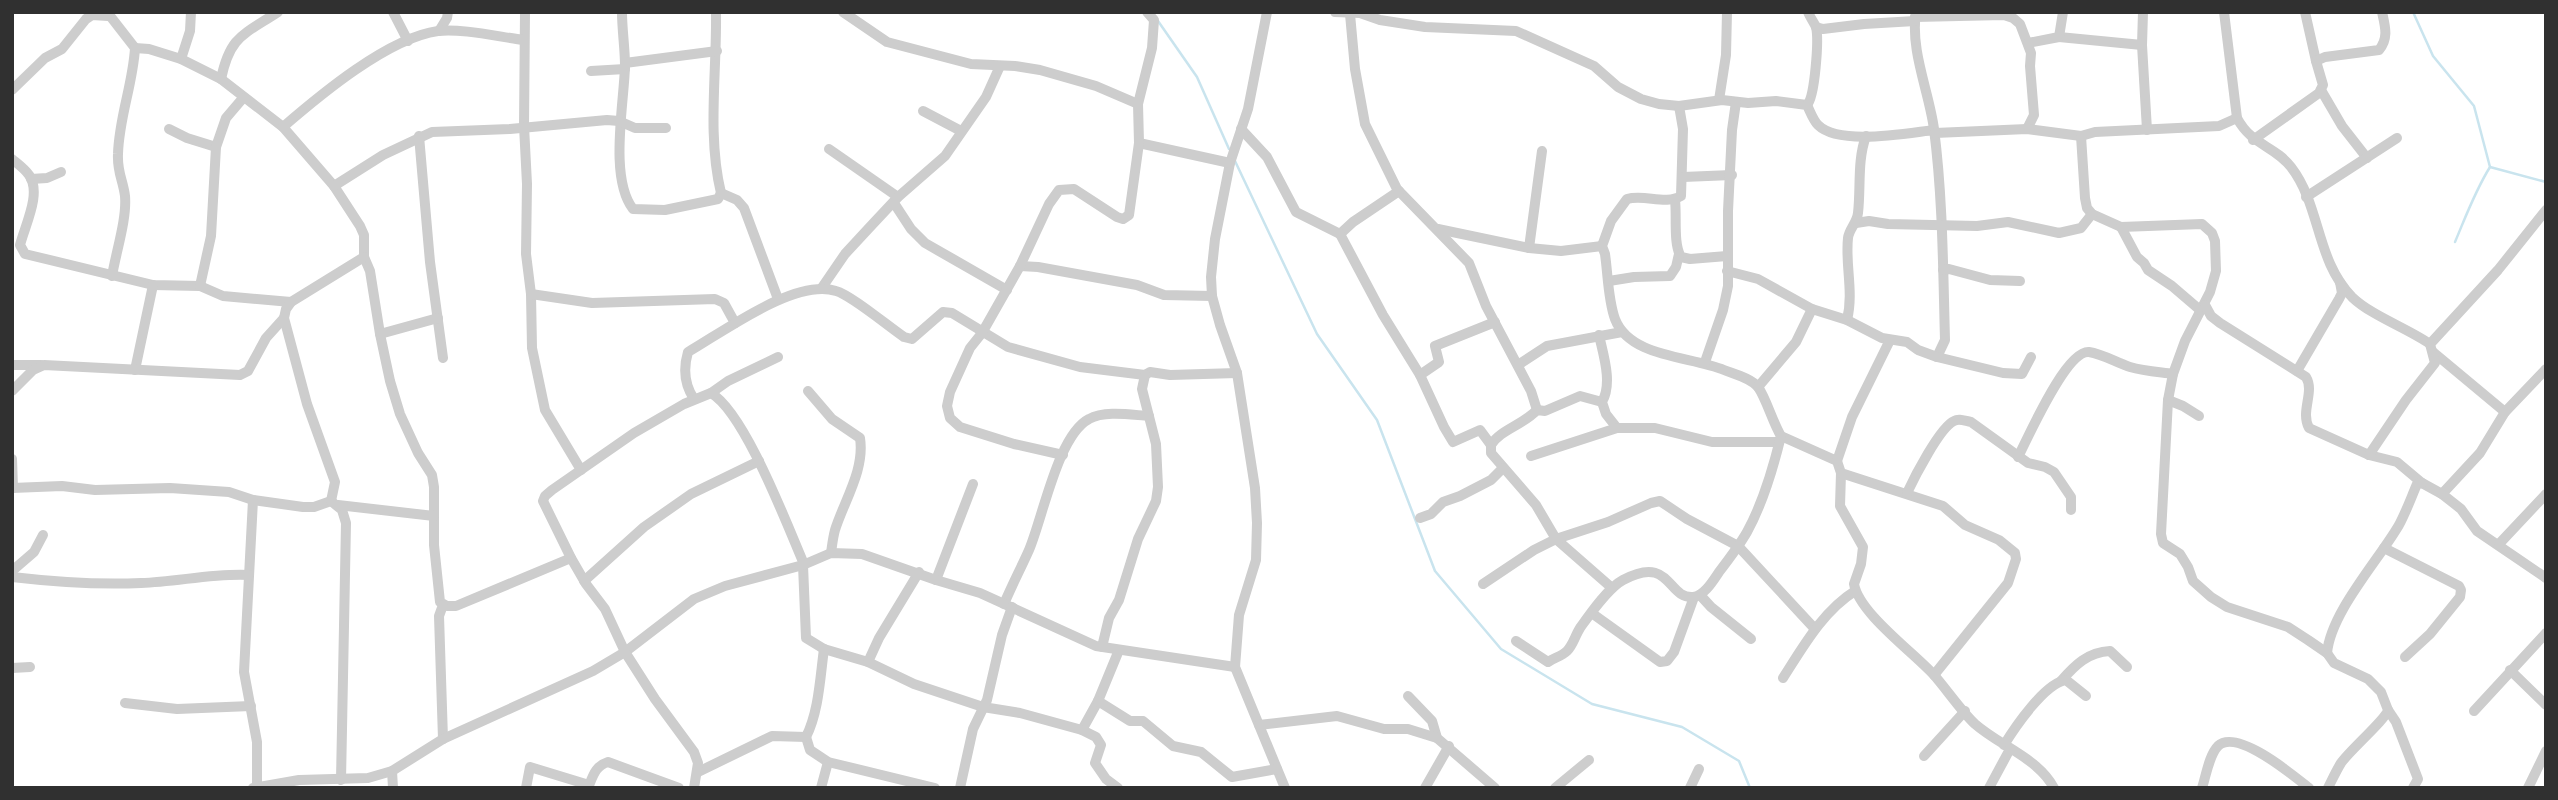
<svg xmlns="http://www.w3.org/2000/svg" width="2558" height="800" font-family="'Open Sans',sans-serif">
	<style>
		.lines { fill: none; stroke-linecap: round; stroke-linejoin: round }
		.stream { stroke: #c9e4ee; stroke-width: 2.5 }
		.minor { stroke: #cdcdcd; stroke-width: 10 }
	</style>
	<rect width="100%" height="100%" fill="#fff"/>
	<g class="lines">
		<g class="stream">
			<path d="M2413 12 2433 56 2474 106 2490 167C2475 191 2466 216 2455 242"/>
			<path d="M1158 21 1197 77 1229 149"/>
			<path d="M1235 161 1317 334 1377 420 1435 571 1501 649 1592 704 1682 727 1739 761 1750 788"/>
			<path d="M2490 167 2546 182"/>
		</g>
		<g class="minor">
			<path d="M107 12 135 48C133 84 119 117 118 154 117 172 123 180 125 196 127 219 116 252 112 276"/>
			<path d="M393 12 408 41"/>
			<path d="M525 12 524 126 527 184 526 254 531 294 532 348 545 410 581 470"/>
			<path d="M622 12C622 30 625 48 625 66 624 104 609 178 633 209L665 210 718 199 721 193"/>
			<path d="M716 12C717 72 707 135 721 193"/>
			<path d="M843 12 887 42 971 64 1015 66 1040 70 1096 86 1138 104"/>
			<path d="M1267 12 1248 109 1230 163 1215 239 1211 277 1212 296 1220 325 1237 373 1255 488 1257 523 1256 560 1239 615 1235 667 1285 788"/>
			<path d="M1335 12 1360 13 1380 20 1425 27 1516 31 1594 66 1618 87 1641 99 1659 104 1679 106 1722 100 1748 103 1776 101 1807 105C1810 111 1813 120 1818 125 1839 146 1907 133 1934 130"/>
			<path d="M1916 12C1910 51 1929 91 1934 129 1943 199 1943 270 1945 340L1937 357"/>
			<path d="M2143 12 2142 45 2147 130"/>
			<path d="M2224 12 2237 118C2252 146 2274 145 2291 167 2321 206 2316 261 2352 297 2372 316 2407 328 2430 344"/>
			<path d="M2305 12 2316 61"/>
			<path d="M1350 14 1355 69 1365 124 1397 189 1469 263 1486 306 1531 391 1537 410"/>
			<path d="M1915 17 2004 15 2013 18 2020 24 2031 53 2030 66 2034 115 2027 129"/>
			<path d="M1816 27 1823 29 1864 24 1915 21"/>
			<path d="M439 31 447 18 448 12"/>
			<path d="M2059 37 2142 45"/>
			<path d="M2028 43 2059 37 2063 12"/>
			<path d="M135 48 149 49 181 59 221 79 283 127 334 186 360 226 364 235V257L370 271 380 334 390 381 400 414 418 453 432 475 434 487V545L440 602 447 606H456L571 558"/>
			<path d="M181 59 190 31 191 12"/>
			<path d="M625 63 717 51"/>
			<path d="M591 71 625 69"/>
			<path d="M221 79C230 36 243 35 278 12"/>
			<path d="M12 90 45 58 62 49 86 19 92 15 108 16"/>
			<path d="M2321 90 2342 126 2367 158"/>
			<path d="M1719 100 1726 55 1727 12"/>
			<path d="M1807 105C1815 97 1819 39 1816 27 1814 23 1810 17 1808 12"/>
			<path d="M1679 106 1683 129 1681 196C1666 205 1644 194 1627 199L1611 221 1602 246 1605 254C1608 275 1608 300 1615 319 1630 358 1691 356 1724 370 1734 374 1751 378 1758 387 1766 398 1773 423 1781 436L1837 461 1841 473 1840 506 1863 547 1861 564 1854 584C1859 613 1913 652 1934 675 1947 690 1962 712 1975 724 2000 746 2038 758 2054 788"/>
			<path d="M923 111 961 131"/>
			<path d="M283 127C320 95 388 38 438 31 460 28 500 37 524 40"/>
			<path d="M169 129 187 138 216 147"/>
			<path d="M1241 129 1267 157 1296 212 1340 234 1353 222 1399 191"/>
			<path d="M1935 133 2027 129 2081 136 2095 132 2219 126 2237 118"/>
			<path d="M419 136 430 262 443 358"/>
			<path d="M2081 136 2085 198 2087 208 2092 214 2121 227 2202 224 2212 233 2215 241 2216 271 2210 292 2185 341 2173 374 2168 400 2161 534 2163 543 2180 554 2188 567 2193 581 2211 597 2227 607 2288 627 2308 640 2327 653 2334 663 2368 679 2381 692 2388 710C2386 719 2350 750 2341 763 2336 771 2332 780 2328 788"/>
			<path d="M2253 140 2319 93 2323 85 2316 61 2325 57 2379 50C2389 38 2385 26 2382 12"/>
			<path d="M1139 143 1230 163"/>
			<path d="M829 149 898 197"/>
			<path d="M12 159C18 164 25 169 29 175 42 193 25 225 20 245L25 254 153 285 200 286 223 296 291 302"/>
			<path d="M1683 177 1732 175"/>
			<path d="M31 179 47 178 61 172"/>
			<path d="M334 186 383 155 432 132 510 129 607 120 619 121 635 128H666"/>
			<path d="M721 193 737 200 744 208 778 299"/>
			<path d="M2306 197 2397 138"/>
			<path d="M1675 200C1677 216 1673 244 1681 257L1690 259 1727 256"/>
			<path d="M894 203 911 229 925 243 1007 290"/>
			<path d="M1856 223 1869 221 1888 224 1977 226 2008 222 2059 233 2081 228 2092 214"/>
			<path d="M2121 227 2137 257 2144 263 2148 270 2172 286 2200 310"/>
			<path d="M1438 229 1529 248 1561 251 1602 246"/>
			<path d="M1340 234 1383 315 1420 375"/>
			<path d="M1529 248 1542 151"/>
			<path d="M1020 266 1038 267 1137 285 1164 295 1212 296"/>
			<path d="M1943 270 1949 269 1990 280 2020 281"/>
			<path d="M1727 271 1758 279 1812 309 1847 320 1882 338 1907 342 1918 350 1937 357 2003 373 2022 374 2031 357"/>
			<path d="M1609 281 1634 277 1670 276 1676 267 1679 254"/>
			<path d="M200 286 211 236 216 147 226 118 243 98"/>
			<path d="M821 289 845 254 869 228 898 197 945 156 986 97 1000 66"/>
			<path d="M531 294 592 303 715 299 724 303 735 323"/>
			<path d="M2205 305 2211 316 2220 323 2306 377C2315 392 2300 411 2309 428L2369 455 2397 462 2422 483 2442 494 2461 509 2477 531 2546 578"/>
			<path d="M1847 320C1854 292 1845 265 1848 238 1849 229 1857 223 1858 213 1861 187 1857 161 1866 136"/>
			<path d="M1495 322 1435 346 1439 362 1420 375 1444 427 1453 442 1480 430 1491 445V453L1536 505 1556 539 1612 588"/>
			<path d="M380 334 438 318"/>
			<path d="M1599 335C1603 354 1613 383 1602 402L1606 414 1617 428H1655L1712 442H1779"/>
			<path d="M2433 352 2505 412"/>
			<path d="M1705 362 1723 310 1728 286V211L1732 130 1736 102"/>
			<path d="M12 365H41"/>
			<path d="M1518 365 1547 346 1622 332"/>
			<path d="M135 370 153 285"/>
			<path d="M2297 371 2339 299 2342 293 2340 282"/>
			<path d="M1758 387 1796 342 1812 309"/>
			<path d="M12 391 33 370 44 365 240 375 248 371 266 338 284 318"/>
			<path d="M808 391 832 419 860 438C865 470 844 501 835 530 833 537 832 546 831 553"/>
			<path d="M711 393C745 413 787 525 804 564"/>
			<path d="M694 399C684 384 683 369 688 352 723 332 795 278 836 291 851 295 889 327 904 337L912 339 943 312 952 313 1008 347 1080 367 1145 375 1150 372 1170 375 1237 373"/>
			<path d="M2168 400 2183 406 2199 416"/>
			<path d="M1491 445C1500 430 1523 425 1537 410L1545 411 1580 396 1602 402"/>
			<path d="M1063 455 1014 444 960 427 950 418 947 406 950 392 970 348 982 333 1020 266 1049 204 1059 190 1074 189 1117 217 1123 219 1129 215 1139 143 1138 104 1152 48 1154 20 1147 12"/>
			<path d="M2369 455 2406 400 2435 363 2430 344 2498 270 2546 210"/>
			<path d="M1531 456 1617 428"/>
			<path d="M2018 457C2029 436 2066 350 2089 352 2103 354 2117 363 2130 367 2144 371 2159 372 2173 374"/>
			<path d="M12 459 13 488"/>
			<path d="M1837 461 1852 417 1890 340"/>
			<path d="M1841 473 1943 506 1965 525 1999 540 2015 553 2016 559 2008 583 1934 675"/>
			<path d="M12 488 62 486 95 490 170 488 229 492 253 500 303 507H314L331 501"/>
			<path d="M1907 493C1914 478 1940 427 1954 421 1959 418 1965 421 1971 422L2028 463 2045 467 2054 472 2071 497V510"/>
			<path d="M2442 494 2480 453 2505 412 2546 369"/>
			<path d="M253 500 244 672 257 742V785"/>
			<path d="M331 501 335 482 307 404 284 318 286 309 291 302 364 257"/>
			<path d="M331 501 342 510 346 523 341 780"/>
			<path d="M338 505 434 516"/>
			<path d="M1420 518 1431 514 1443 502 1460 496 1491 480 1503 468"/>
			<path d="M2499 544 2546 494"/>
			<path d="M2384 548 2459 586 2461 590 2460 597 2430 634 2405 657"/>
			<path d="M803 565 806 638 824 649 868 662 914 684 983 707 1020 713 1082 730 1098 701 1119 650"/>
			<path d="M12 571 34 552 43 535"/>
			<path d="M12 577C55 582 99 585 141 583 177 582 213 573 249 575"/>
			<path d="M936 580 973 484"/>
			<path d="M584 581 644 527 691 494 759 461"/>
			<path d="M1483 584 1534 550 1556 539 1608 522 1651 503 1660 501 1687 519 1738 546 1815 629"/>
			<path d="M1700 595 1711 607 1751 639"/>
			<path d="M1004 604C1012 585 1021 568 1029 550 1043 517 1058 435 1089 419 1105 410 1132 415 1149 416"/>
			<path d="M1593 614 1660 662 1667 661 1674 652 1694 597"/>
			<path d="M1516 641 1548 662C1554 658 1562 656 1567 651 1573 645 1575 636 1580 628 1590 614 1608 588 1623 580 1671 554 1667 599 1693 597 1704 596 1713 581 1719 572 1729 559 1739 546 1747 532 1763 503 1773 469 1781 436"/>
			<path d="M1102 647 1109 618 1119 600 1138 539 1156 501 1158 487 1156 444 1142 389 1145 375"/>
			<path d="M2327 653C2331 612 2378 561 2399 525 2406 512 2411 498 2417 484L2422 483"/>
			<path d="M868 662 879 638 919 572"/>
			<path d="M12 668 30 667"/>
			<path d="M2510 670 2546 705"/>
			<path d="M1783 678C1803 647 1823 611 1855 591"/>
			<path d="M2061 681C2075 665 2088 652 2110 651L2127 667"/>
			<path d="M1408 696 1432 721 1437 738 1495 788"/>
			<path d="M1098 701 1130 721H1143L1173 746 1201 752 1232 777 1277 769"/>
			<path d="M125 703 177 709 251 706"/>
			<path d="M2388 710 2396 722 2418 779 2413 788"/>
			<path d="M2474 711 2546 633"/>
			<path d="M1259 725 1337 716 1384 729H1408L1437 738"/>
			<path d="M1082 730 1096 737 1101 745 1095 763 1106 779 1118 788"/>
			<path d="M806 737 810 750 828 762 935 788"/>
			<path d="M443 739 439 616 443 605"/>
			<path d="M2004 745C2015 727 2045 683 2066 680L2086 696"/>
			<path d="M1924 756 1965 711"/>
			<path d="M392 771 393 788"/>
			<path d="M698 772 772 736 806 737C819 711 820 678 824 649"/>
			<path d="M253 788 299 780 368 778 392 771 443 739 593 671 625 652 694 599 725 586 803 565 831 553 862 554 936 580 980 593 1096 646 1235 667"/>
			<path d="M526 788 530 767 589 785"/>
			<path d="M588 788C593 776 595 766 608 762L679 788"/>
			<path d="M694 788 698 763 694 752 655 699 625 652 605 609 586 584 571 558 543 501 545 496 552 490 634 433 684 404 711 393 728 381 778 357"/>
			<path d="M821 788 828 762"/>
			<path d="M960 788 973 729 987 700 1002 635 1012 607"/>
			<path d="M1425 788 1449 746"/>
			<path d="M1555 788 1589 760"/>
			<path d="M1690 788 1699 769"/>
			<path d="M1989 788 2010 749"/>
			<path d="M2202 788C2206 776 2209 755 2218 746 2237 728 2294 776 2309 788"/>
			<path d="M2528 788 2546 751"/>
		</g>
	</g>
	<rect width="2558" height="800" fill="none" stroke="#303030" stroke-width="28"/>
</svg>
